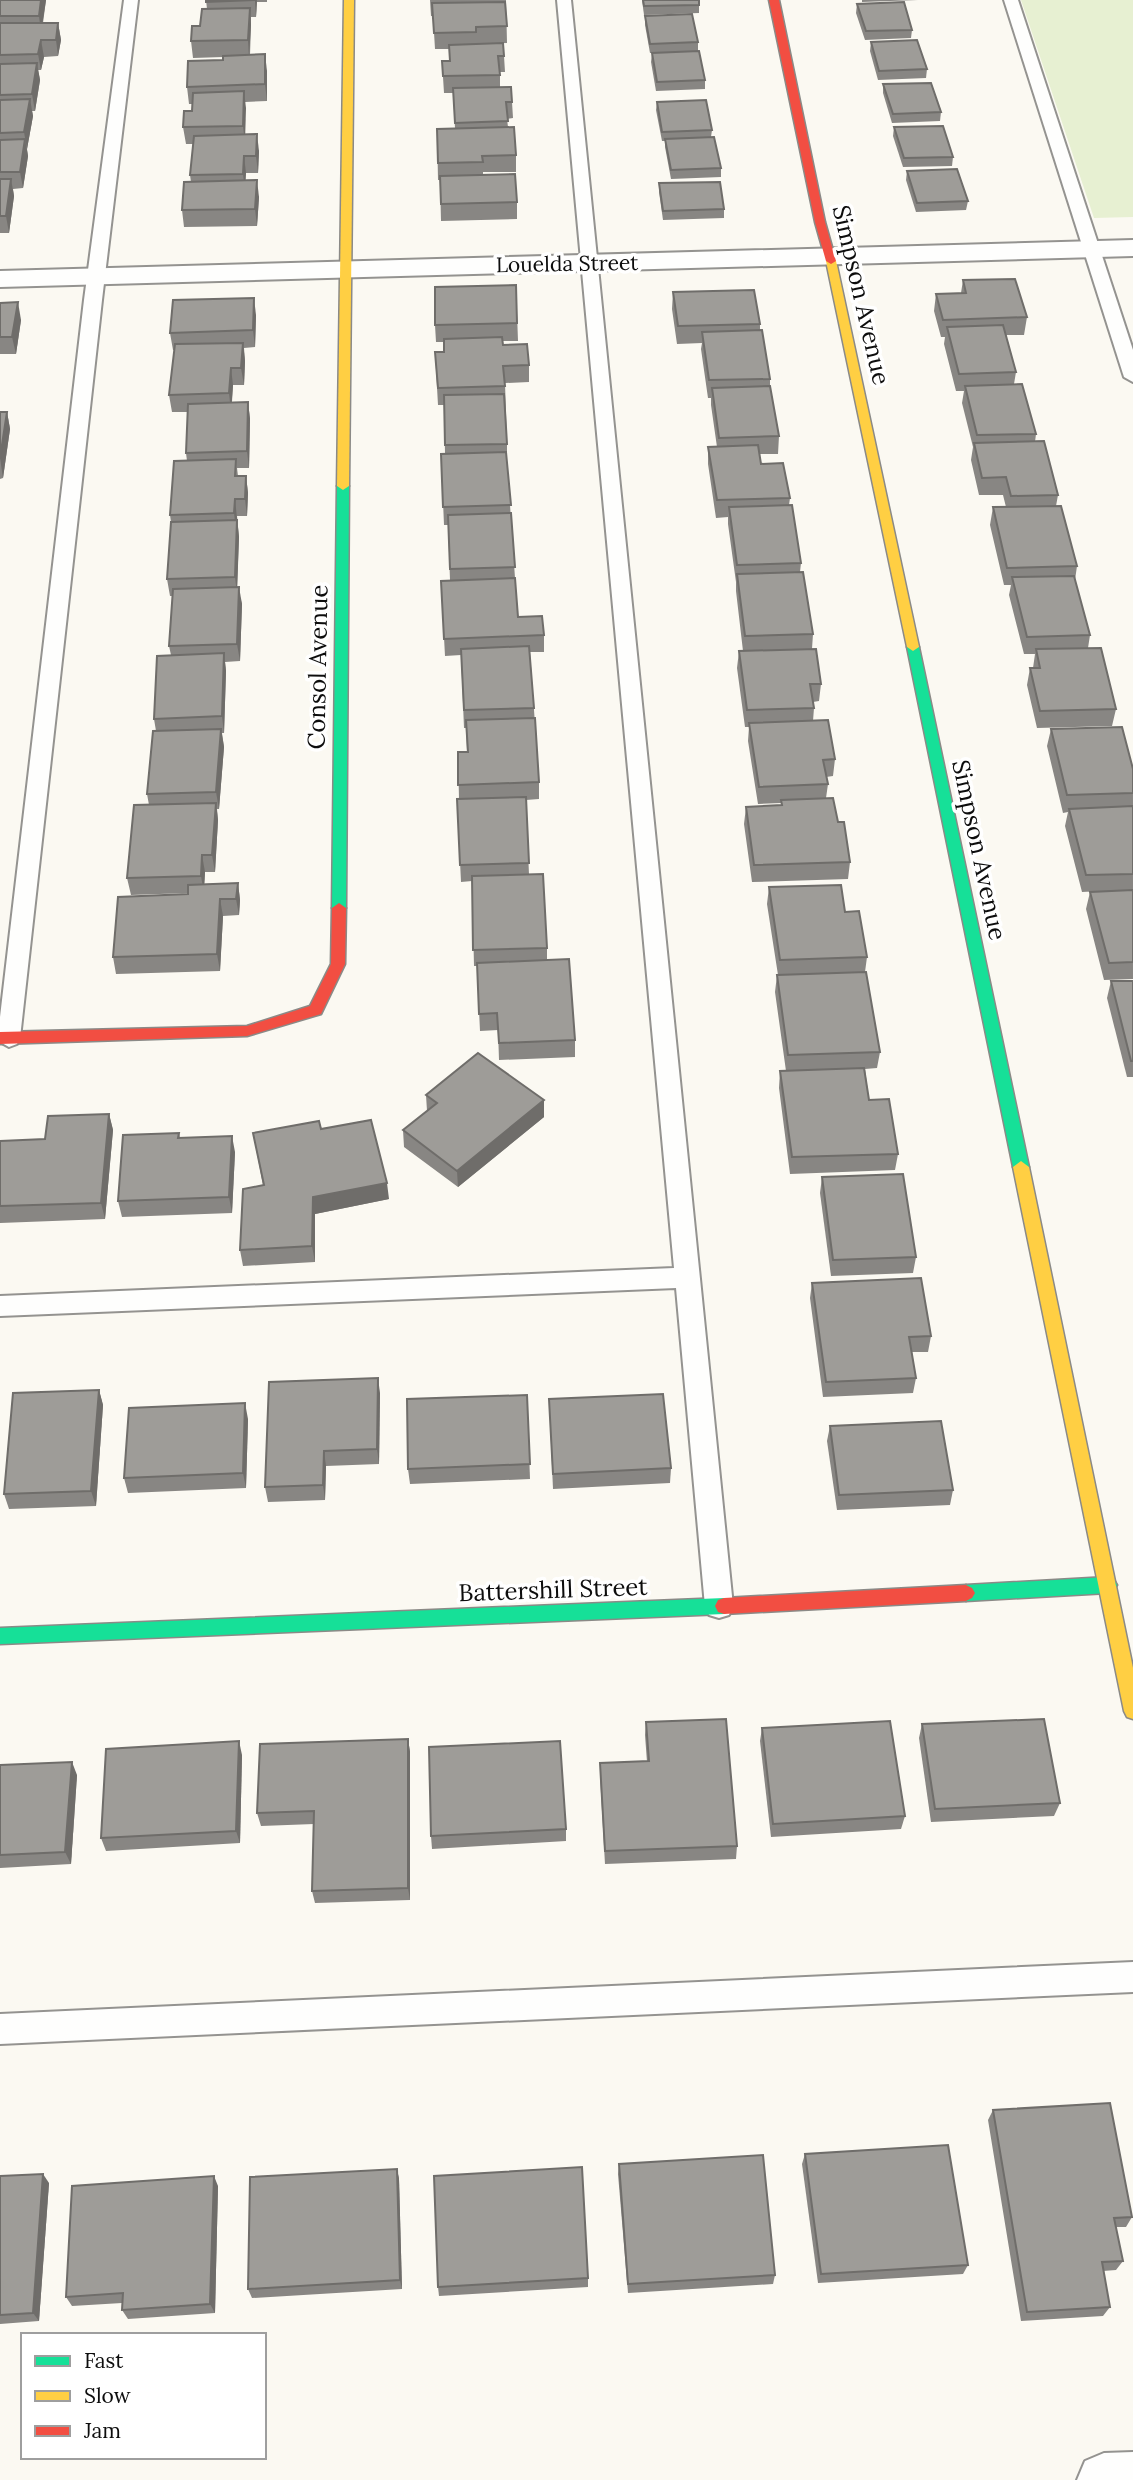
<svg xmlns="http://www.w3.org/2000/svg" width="1133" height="2480" font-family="Lora,serif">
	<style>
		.green { fill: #e7f0d2 }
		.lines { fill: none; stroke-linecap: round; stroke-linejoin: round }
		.lane-casing { stroke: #949390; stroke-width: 4 }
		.street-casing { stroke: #949390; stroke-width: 4 }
		.fast-casing { stroke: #8b8a87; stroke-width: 3 }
		.slow-casing { stroke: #8b8a87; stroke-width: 3 }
		.jam-casing { stroke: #8b8a87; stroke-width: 3 }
		.lane { fill: #fefefd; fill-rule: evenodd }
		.street { fill: #fefefd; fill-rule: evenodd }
		.fast { fill: #16e098; fill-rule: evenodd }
		.slow { fill: #ffcf43; fill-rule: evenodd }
		.jam { fill: #f24e42; fill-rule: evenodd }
		.wall { fill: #888683 }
		.shaded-wall { fill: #6f6d6a }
		.building { fill: #9e9c98; stroke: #6f6d6a; stroke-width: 2 }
		.labels { text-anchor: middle; stroke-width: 7; stroke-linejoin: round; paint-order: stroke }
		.far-street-label { font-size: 21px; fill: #0d0d0d; stroke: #fff }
		.street-label { font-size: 24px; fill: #0d0d0d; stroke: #fff }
	</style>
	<rect width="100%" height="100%" fill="#fbf9f2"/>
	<path class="green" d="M1021 0H1133V217L1094 218Z"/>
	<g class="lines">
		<defs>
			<g id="lane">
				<path d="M124 0H138L102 300 20 1038 17 1044 9 1047 0 1042V1017L84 300Z"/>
				<path d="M557 0H571L733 1606 729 1615 719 1618 709 1615 705 1606 676 1288 0 1316V1296L674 1268Z"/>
				<path d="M1004 0H1018L1133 350V382L1124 377Z"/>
				<path d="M1133 1962V1992L0 2044V2014Z"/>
			</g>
			<g id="street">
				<path d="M1133 240V256L0 287V271Z"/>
				<path d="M1133 2452V2480H1077L1085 2461 1104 2453Z"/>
			</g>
			<g id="fast">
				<path d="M343 482 349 486 346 908 339 913 332 908 337 486Z"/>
				<path d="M913 643 919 647 1029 1167 1021 1173 1013 1167 907 647Z"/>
				<path d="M1108 1577 1114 1580 1117 1585 1114 1590 1108 1593 966 1601 960 1598 957 1593 960 1588 966 1585Z"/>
				<path d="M724 1598 730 1600 733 1606 730 1612 724 1614 0 1644V1628Z"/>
			</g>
			<g id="slow">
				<path d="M344 0H354L349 486 343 490 337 486Z"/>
				<path d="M831 258 836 261 919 647 913 651 907 647 826 261Z"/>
				<path d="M1021 1161 1029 1167 1133 1668V1719L1127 1717 1124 1711 1013 1167Z"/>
			</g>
			<g id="jam">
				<path d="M769 0H779L825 222 836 261 831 264 826 261 815 222Z"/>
				<path d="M339 903 346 908 345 964 321 1014 247 1036 0 1044V1032L247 1026 310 1006 331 964 332 908Z"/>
				<path d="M966 1585 972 1588 975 1593 972 1598 966 1601 724 1614 718 1612 715 1606 718 1600 724 1598Z"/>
			</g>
		</defs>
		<use href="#lane" class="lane-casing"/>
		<use href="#street" class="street-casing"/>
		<use href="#fast" class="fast-casing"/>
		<use href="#slow" class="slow-casing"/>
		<use href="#jam" class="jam-casing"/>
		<use href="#lane" class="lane"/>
		<use href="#street" class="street"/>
		<use href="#fast" class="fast"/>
		<use href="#slow" class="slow"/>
		<use href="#jam" class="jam"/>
	</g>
	<g class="wall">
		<path d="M0 0H46L43 23H58L61 40 58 56 44 57 41 70H38L40 80 35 111H32L33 116 27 149 28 156 23 188 13 189 14 196 9 233H0Z"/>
		<path d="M206 0H267V2H257L256 17H251V25L250 55 267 71V101L245 102V134L259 151 258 173H246L245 181 259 197 257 226 184 227 182 210 191 182 190 175 193 144H186L183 127 192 111V104H189L187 87 223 60V57L193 58 191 41 200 26 207 9Z"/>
		<path d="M430 0H506L507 43 477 44 504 56 505 72H500V87L512 102 513 118 507 119 508 127 516 155V172H483V175L517 202V219L441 221 440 180H438L437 129 455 128 453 93H444L442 61H450L449 49H435L433 16H431Z"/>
		<path d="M642 0H699V13L644 15Z"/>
		<path d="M862 0H918L862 2Z"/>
		<path d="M857 4 912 30 911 38 865 40 856 13Z"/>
		<path d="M645 16 698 42V51L650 53 645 25Z"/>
		<path d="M871 42 927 69 926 78 878 80 870 51Z"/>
		<path d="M652 53 705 80V89L656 91 651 62Z"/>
		<path d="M883 84 941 112 940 121 892 123 883 93Z"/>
		<path d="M657 102 712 130 711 137 721 168V177L671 179 665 147V141H662L656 110Z"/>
		<path d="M894 127 953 157 952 166 903 167 893 136Z"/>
		<path d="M907 171 968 201 966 210 916 212 906 180Z"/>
		<path d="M659 183 724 209V218L663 220 659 192Z"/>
		<path d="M963 280 1027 317 1024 335H1006L1016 372 1014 384 1036 434 1035 442 1058 495 1056 506 1077 566 1075 580 1090 635 1088 648 1116 709 1112 726 1037 728 1027 685 1030 668H1033L1035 654H1024L1009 595 1011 585H1004L990 525 993 507H1006L1003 495H979L971 460 973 447 962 403 964 391H956L944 344 945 337H941L934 311 936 294 961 293Z"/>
		<path d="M516 285 518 341H503V345L529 365V382L505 383 507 444V461L515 578 518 617 544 635V652H530L539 782V799L526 800 529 875 547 948V960L575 1040V1057L499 1060 498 1030 480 1031 477 966H474L472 881 461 882 457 799H459L458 752H467L466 728H464L461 655 445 656 441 581 450 580 448 525H444L441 454 445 453 444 405H438L435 352H444V342H436L435 325Z"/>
		<path d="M673 292 760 324V330L770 379V386L779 436 778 454H759L761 464 790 498 789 505 801 563 800 572 813 634 812 649 821 684 819 701 813 702 814 708 813 721 835 759 833 776 826 777 828 784 826 798 838 822 850 862 848 879 752 882 744 824 746 807 781 806V803L758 804 748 741 749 727H745L737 668 739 651H743L736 591V582L728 524V517L716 518 708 464V447H717L711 405V398H708L701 349 702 343 677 344 672 309Z"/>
		<path d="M0 303 21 320 16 354H0Z"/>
		<path d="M256 315 255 347 244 348 245 361 244 385H233L232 402H248L250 419 249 468H237L238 476H246L248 493 247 516H237L239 537 237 587 242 604 240 661 225 662 226 671 224 733H222L224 747 219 809H217L218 820 215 872H205L204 884 238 883 240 900 239 915 223 916 220 971 116 974 113 957 188 894V893L131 895 127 878 149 805 147 794 156 731 154 719 171 655 169 646 173 596H170L167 579 171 522 170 515 187 461 186 453 188 412H172L169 395 175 350H173L170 333Z"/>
		<path d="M0 412H7L10 429 3 478 0 479Z"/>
		<path d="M1051 729 1133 769V979L1104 980 1086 909 1090 892 1101 891 1082 892 1065 826 1068 812 1063 813 1047 746Z"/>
		<path d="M769 887 845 912 867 957 865 972 880 1052 877 1068 865 1069 869 1100 898 1154 895 1170 790 1174 779 1088 780 1071H786L775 992 777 975H778L767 904Z"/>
		<path d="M1111 981H1133V1077H1127L1107 998Z"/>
		<path d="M426 1095 544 1117 458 1187 404 1147 403 1130 427 1111Z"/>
		<path d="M109 1114 113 1130 105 1219 0 1223V1141L45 1139Z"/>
		<path d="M321 1129 389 1199 315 1214V1262L243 1266 240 1250 263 1185 253 1133Z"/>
		<path d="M179 1133 180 1138 235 1152 232 1213 122 1217 118 1201Z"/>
		<path d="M822 1177 916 1257 913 1273 831 1276 820 1193Z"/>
		<path d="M812 1283 931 1336 928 1352H912L916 1378 913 1393 823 1397 810 1298Z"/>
		<path d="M99 1390 103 1405 96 1506 9 1509 4 1494Z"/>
		<path d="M380 1393 379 1464 326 1466 325 1500 268 1502 265 1487Z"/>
		<path d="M527 1395 530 1479 410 1484 408 1469Z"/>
		<path d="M549 1399 671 1468 670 1483 553 1489Z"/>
		<path d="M248 1419 246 1488 128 1493 124 1478Z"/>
		<path d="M830 1426 953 1490 950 1505 837 1510 827 1441Z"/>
		<path d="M646 1722 737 1846 736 1859 605 1864 600 1776V1763L647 1762 645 1735Z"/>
		<path d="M922 1724 1060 1803 1054 1816 931 1822 919 1738Z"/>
		<path d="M762 1728 905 1816 901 1829 771 1837 760 1741Z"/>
		<path d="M408 1739 410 1752V1900L315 1903 312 1891 314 1824 261 1826 257 1813Z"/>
		<path d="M242 1755 240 1843 106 1851 101 1838Z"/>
		<path d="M0 1765 77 1775 71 1864 0 1868Z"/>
		<path d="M566 1829V1841L432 1849 431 1836Z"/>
		<path d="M993 2110 1132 2217 1126 2227H1116L1123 2261 1116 2270 1103 2271 1110 2307 1103 2316 1021 2321 988 2120Z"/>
		<path d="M805 2154 968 2265 963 2274 818 2283 802 2164Z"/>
		<path d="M619 2164 775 2275 773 2284 628 2293 618 2174Z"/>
		<path d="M397 2169 399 2179 402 2289 252 2298 248 2289Z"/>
		<path d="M0 2176 49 2183 39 2321 0 2324Z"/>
		<path d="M218 2186 215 2313 128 2319 122 2310V2303L72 2306 66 2297Z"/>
		<path d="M588 2278V2287L439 2296 438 2287Z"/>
	</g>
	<g class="shaded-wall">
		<path d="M41 0H46L41 32 39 16Z"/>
		<path d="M255 0H257L256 17 255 1Z"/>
		<path d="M250 8 251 25 249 57 248 40Z"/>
		<path d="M58 23 61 40 58 56 56 40Z"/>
		<path d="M41 40 44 57 41 70 38 54Z"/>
		<path d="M265 54 267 71V101L265 84Z"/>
		<path d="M37 63 40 80 35 111 32 94Z"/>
		<path d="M244 91 246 108 245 143 243 126Z"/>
		<path d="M30 99 33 116 27 149 24 132Z"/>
		<path d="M257 134 259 151 258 173 256 156Z"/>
		<path d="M25 139 28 156 23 188 20 172Z"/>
		<path d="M244 156 246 173 245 191 243 174Z"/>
		<path d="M11 179 14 196 9 233 6 216Z"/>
		<path d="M257 180 259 197 257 226 255 209Z"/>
		<path d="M254 298 256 315 255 347 253 330Z"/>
		<path d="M18 302 21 320 16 354 12 337Z"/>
		<path d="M243 343 245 361 244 385 241 368Z"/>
		<path d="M231 368 233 385 231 411 229 393Z"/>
		<path d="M248 402 250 419 249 468 247 451Z"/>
		<path d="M7 412 10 429 3 478 0 458Z"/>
		<path d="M246 476 248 493 247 516 245 499Z"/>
		<path d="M235 499 239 537 237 594 235 577 236 530 234 513Z"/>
		<path d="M239 587 242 604 240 661 237 644Z"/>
		<path d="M224 653 226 671 224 733 222 716Z"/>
		<path d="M221 729 224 747 219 809 216 792Z"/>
		<path d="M216 803 218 820 215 872 212 855Z"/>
		<path d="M202 855 205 872 204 893 201 876Z"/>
		<path d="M238 883 240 900 239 915 236 899Z"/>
		<path d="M220 899 223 916 220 971 217 954Z"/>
		<path d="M544 1100V1117L458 1187 457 1171Z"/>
		<path d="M109 1114 113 1130 105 1219 101 1203Z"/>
		<path d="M232 1136 235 1152 232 1213 229 1197Z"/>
		<path d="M387 1183 389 1199 315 1214V1262L312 1246 313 1197Z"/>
		<path d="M378 1378 380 1393 379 1464 377 1449Z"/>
		<path d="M99 1390 103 1405 96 1506 91 1491Z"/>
		<path d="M245 1403 248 1419 246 1488 243 1473Z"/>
		<path d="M324 1451 326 1466 325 1500 323 1485Z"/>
		<path d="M408 1739 410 1752V1900L408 1888Z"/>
		<path d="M239 1741 242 1755 240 1843 236 1831Z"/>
		<path d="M72 1762 77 1775 71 1864 65 1852Z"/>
		<path d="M397 2169 399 2179 402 2289 400 2280Z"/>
		<path d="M43 2174 49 2183 39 2321 33 2313Z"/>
		<path d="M214 2176 218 2186 215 2313 210 2304Z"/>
	</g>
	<g class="building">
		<path d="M0 0H41L39 16H0Z"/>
		<path d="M206 0H255L206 2Z"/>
		<path d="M643 0H699V5L644 6Z"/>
		<path d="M505 2 507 26 476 27V32L434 33 432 3Z"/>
		<path d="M904 2 912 30 866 31 857 4Z"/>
		<path d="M250 8 248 40 191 41 192 26H200L202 9Z"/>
		<path d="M692 14 698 42 650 44 645 16Z"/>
		<path d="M0 23H58L56 40H41L38 54 0 55Z"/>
		<path d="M917 40 927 69 879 71 871 42Z"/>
		<path d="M503 43 504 56H498L500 75 443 76 442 61H450L449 45Z"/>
		<path d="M699 51 705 80 657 82 652 53Z"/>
		<path d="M265 54V84L187 87 188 61 223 60V56Z"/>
		<path d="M37 63 32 94 0 95V64Z"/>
		<path d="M931 83 941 112 893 114 883 84Z"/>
		<path d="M511 87 512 102H506L508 121 455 123 453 88Z"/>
		<path d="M244 91 243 126 183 127 184 111H192L193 93Z"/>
		<path d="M30 99 24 132 0 133V100Z"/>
		<path d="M706 100 712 130 662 132 657 102Z"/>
		<path d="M943 126 953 157 904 158 894 127Z"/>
		<path d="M514 127 516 155 482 156 483 162 438 163 437 129Z"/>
		<path d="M257 134 256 156H244L243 174 190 175 194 136Z"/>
		<path d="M714 137 721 168 671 170 665 139Z"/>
		<path d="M25 139 20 172H0V140Z"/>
		<path d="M957 169 968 201 917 203 907 171Z"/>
		<path d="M515 174 517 202 441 204 440 176Z"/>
		<path d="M0 179H11L6 216H0Z"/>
		<path d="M257 180 255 209 182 210 184 182Z"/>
		<path d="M720 182 724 209 663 211 659 183Z"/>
		<path d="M1015 279 1027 317 943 320 936 294 966 293 963 280Z"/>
		<path d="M516 285 517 323 435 325V287Z"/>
		<path d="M754 290 760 324 678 326 673 292Z"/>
		<path d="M254 298 253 330 170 333 173 300Z"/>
		<path d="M18 302 12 337H0V303Z"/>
		<path d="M1003 325 1016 372 959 374 947 327Z"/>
		<path d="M762 330 770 379 709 380 702 332Z"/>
		<path d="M502 337 503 345 527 344 529 365 503 366 505 386 438 388 435 352H444V339Z"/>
		<path d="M243 343 241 368H231L229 393 169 395 175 344Z"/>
		<path d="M1022 384 1036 434 977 435 965 386Z"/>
		<path d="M770 386 779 436 719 438 712 388Z"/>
		<path d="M504 394 507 444 445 445 444 395Z"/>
		<path d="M248 402 247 451 186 453 188 404Z"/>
		<path d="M0 412H7L0 458Z"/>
		<path d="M1044 441 1058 495 1011 496 1006 477 982 478 974 443Z"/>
		<path d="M758 445 761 464 783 463 790 498 717 500 708 447Z"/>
		<path d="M506 452 511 505 443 507 441 454Z"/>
		<path d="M236 459 235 476H246L245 499H235L234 513 170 515 174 461Z"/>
		<path d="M792 505 801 563 737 565 729 507Z"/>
		<path d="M1061 506 1077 566 1007 568 993 507Z"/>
		<path d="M511 513 515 567 450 569 448 515Z"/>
		<path d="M237 520 235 577 167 579 171 522Z"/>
		<path d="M803 572 813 634 745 636 737 574Z"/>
		<path d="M1074 576 1090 635 1027 637 1012 577Z"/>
		<path d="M515 578 518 617 542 616 544 635 444 639 441 581Z"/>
		<path d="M239 587 237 644 169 646 173 589Z"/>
		<path d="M529 646 534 708 464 710 461 649Z"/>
		<path d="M1101 648 1116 709 1040 711 1030 668H1040L1036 649Z"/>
		<path d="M816 649 821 684H810L814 708 747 710 739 651Z"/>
		<path d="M224 653 222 716 154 719 157 656Z"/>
		<path d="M535 718 539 782 458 785V752H468L466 720Z"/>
		<path d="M828 720 835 759 823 760 828 784 759 787 749 723Z"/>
		<path d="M1122 727 1133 769V793L1067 795 1051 729Z"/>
		<path d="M221 729 216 792 147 794 153 731Z"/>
		<path d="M526 797 529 863 460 865 457 799Z"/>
		<path d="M833 798 838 822H844L850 862 754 865 746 807 782 805 781 800Z"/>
		<path d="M216 803 212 855H202L201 876 127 878 134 805Z"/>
		<path d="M1133 806V874L1086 875 1069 809Z"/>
		<path d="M543 874 547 948 473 950 472 876Z"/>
		<path d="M238 883 236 899H220L217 954 113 957 118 897 188 894V885Z"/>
		<path d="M841 885 845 912 859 911 867 957 780 960 769 887Z"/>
		<path d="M1133 890V962L1109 963 1090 892Z"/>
		<path d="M569 959 575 1040 499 1043 497 1013 479 1014 477 963Z"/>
		<path d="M866 972 880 1052 788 1055 777 975Z"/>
		<path d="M1111 981H1133V1061H1131Z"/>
		<path d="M478 1053 544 1100 457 1171 403 1130 437 1103 426 1095Z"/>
		<path d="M864 1068 869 1100 889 1099 898 1154 792 1157 780 1071Z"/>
		<path d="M109 1114 101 1203 0 1206V1141L45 1139 48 1116Z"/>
		<path d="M371 1120 387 1183 313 1197 312 1246 240 1250 243 1189 264 1185 253 1133 319 1121 321 1129Z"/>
		<path d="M179 1133 178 1138 232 1136 229 1197 118 1201 123 1135Z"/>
		<path d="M903 1174 916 1257 833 1260 822 1177Z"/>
		<path d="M921 1278 931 1336 909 1337 916 1378 826 1382 812 1283Z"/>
		<path d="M378 1378 377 1449 324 1451 323 1485 265 1487 269 1382Z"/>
		<path d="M99 1390 91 1491 4 1494 13 1393Z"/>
		<path d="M663 1394 671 1468 553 1474 549 1399Z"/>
		<path d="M527 1395 530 1464 408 1469 407 1399Z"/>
		<path d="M245 1403 243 1473 124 1478 129 1408Z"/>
		<path d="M941 1421 953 1490 839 1495 830 1426Z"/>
		<path d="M726 1719 737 1846 605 1851 600 1763 649 1761 646 1722Z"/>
		<path d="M1044 1719 1060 1803 935 1809 922 1724Z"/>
		<path d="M890 1721 905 1816 773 1824 762 1728Z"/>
		<path d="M408 1739V1888L312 1891 314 1811 257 1813 260 1744Z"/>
		<path d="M239 1741 236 1831 101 1838 106 1749Z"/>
		<path d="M560 1741 566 1829 431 1836 429 1747Z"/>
		<path d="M72 1762 65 1852 0 1855V1765Z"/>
		<path d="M1110 2103 1132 2217 1114 2218 1123 2261 1102 2262 1110 2307 1027 2312 993 2110Z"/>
		<path d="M948 2145 968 2265 821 2274 805 2154Z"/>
		<path d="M763 2155 775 2275 628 2284 619 2164Z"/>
		<path d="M582 2167 588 2278 438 2287 434 2176Z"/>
		<path d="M397 2169 400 2280 248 2289 250 2177Z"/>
		<path d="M43 2174 33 2313 0 2315V2176Z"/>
		<path d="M214 2176 210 2304 122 2310 123 2293 66 2297 72 2186Z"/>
	</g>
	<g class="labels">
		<g class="far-street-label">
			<text transform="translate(567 264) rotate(-1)" y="7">Louelda Street</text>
		</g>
		<g class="street-label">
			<text transform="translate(861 295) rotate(77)" y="8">Simpson Avenue</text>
			<text transform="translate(318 667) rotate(-89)" y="8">Consol Avenue</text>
			<text transform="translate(979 850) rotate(78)" y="8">Simpson Avenue</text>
			<text transform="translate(553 1590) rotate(-2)" y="8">Battershill Street</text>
		</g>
	</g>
	<rect x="21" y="2333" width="245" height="126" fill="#ffffff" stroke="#9e9e9e" stroke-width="2"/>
	<rect x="35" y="2356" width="35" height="10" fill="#16e098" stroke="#9e9e9e" stroke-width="2"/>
	<text x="84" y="2368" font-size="21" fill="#0d0d0d">Fast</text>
	<rect x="35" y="2391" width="35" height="10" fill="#ffcf43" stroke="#9e9e9e" stroke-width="2"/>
	<text x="84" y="2403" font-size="21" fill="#0d0d0d">Slow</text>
	<rect x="35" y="2426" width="35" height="10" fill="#f24e42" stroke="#9e9e9e" stroke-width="2"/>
	<text x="84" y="2438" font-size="21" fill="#0d0d0d">Jam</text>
</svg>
